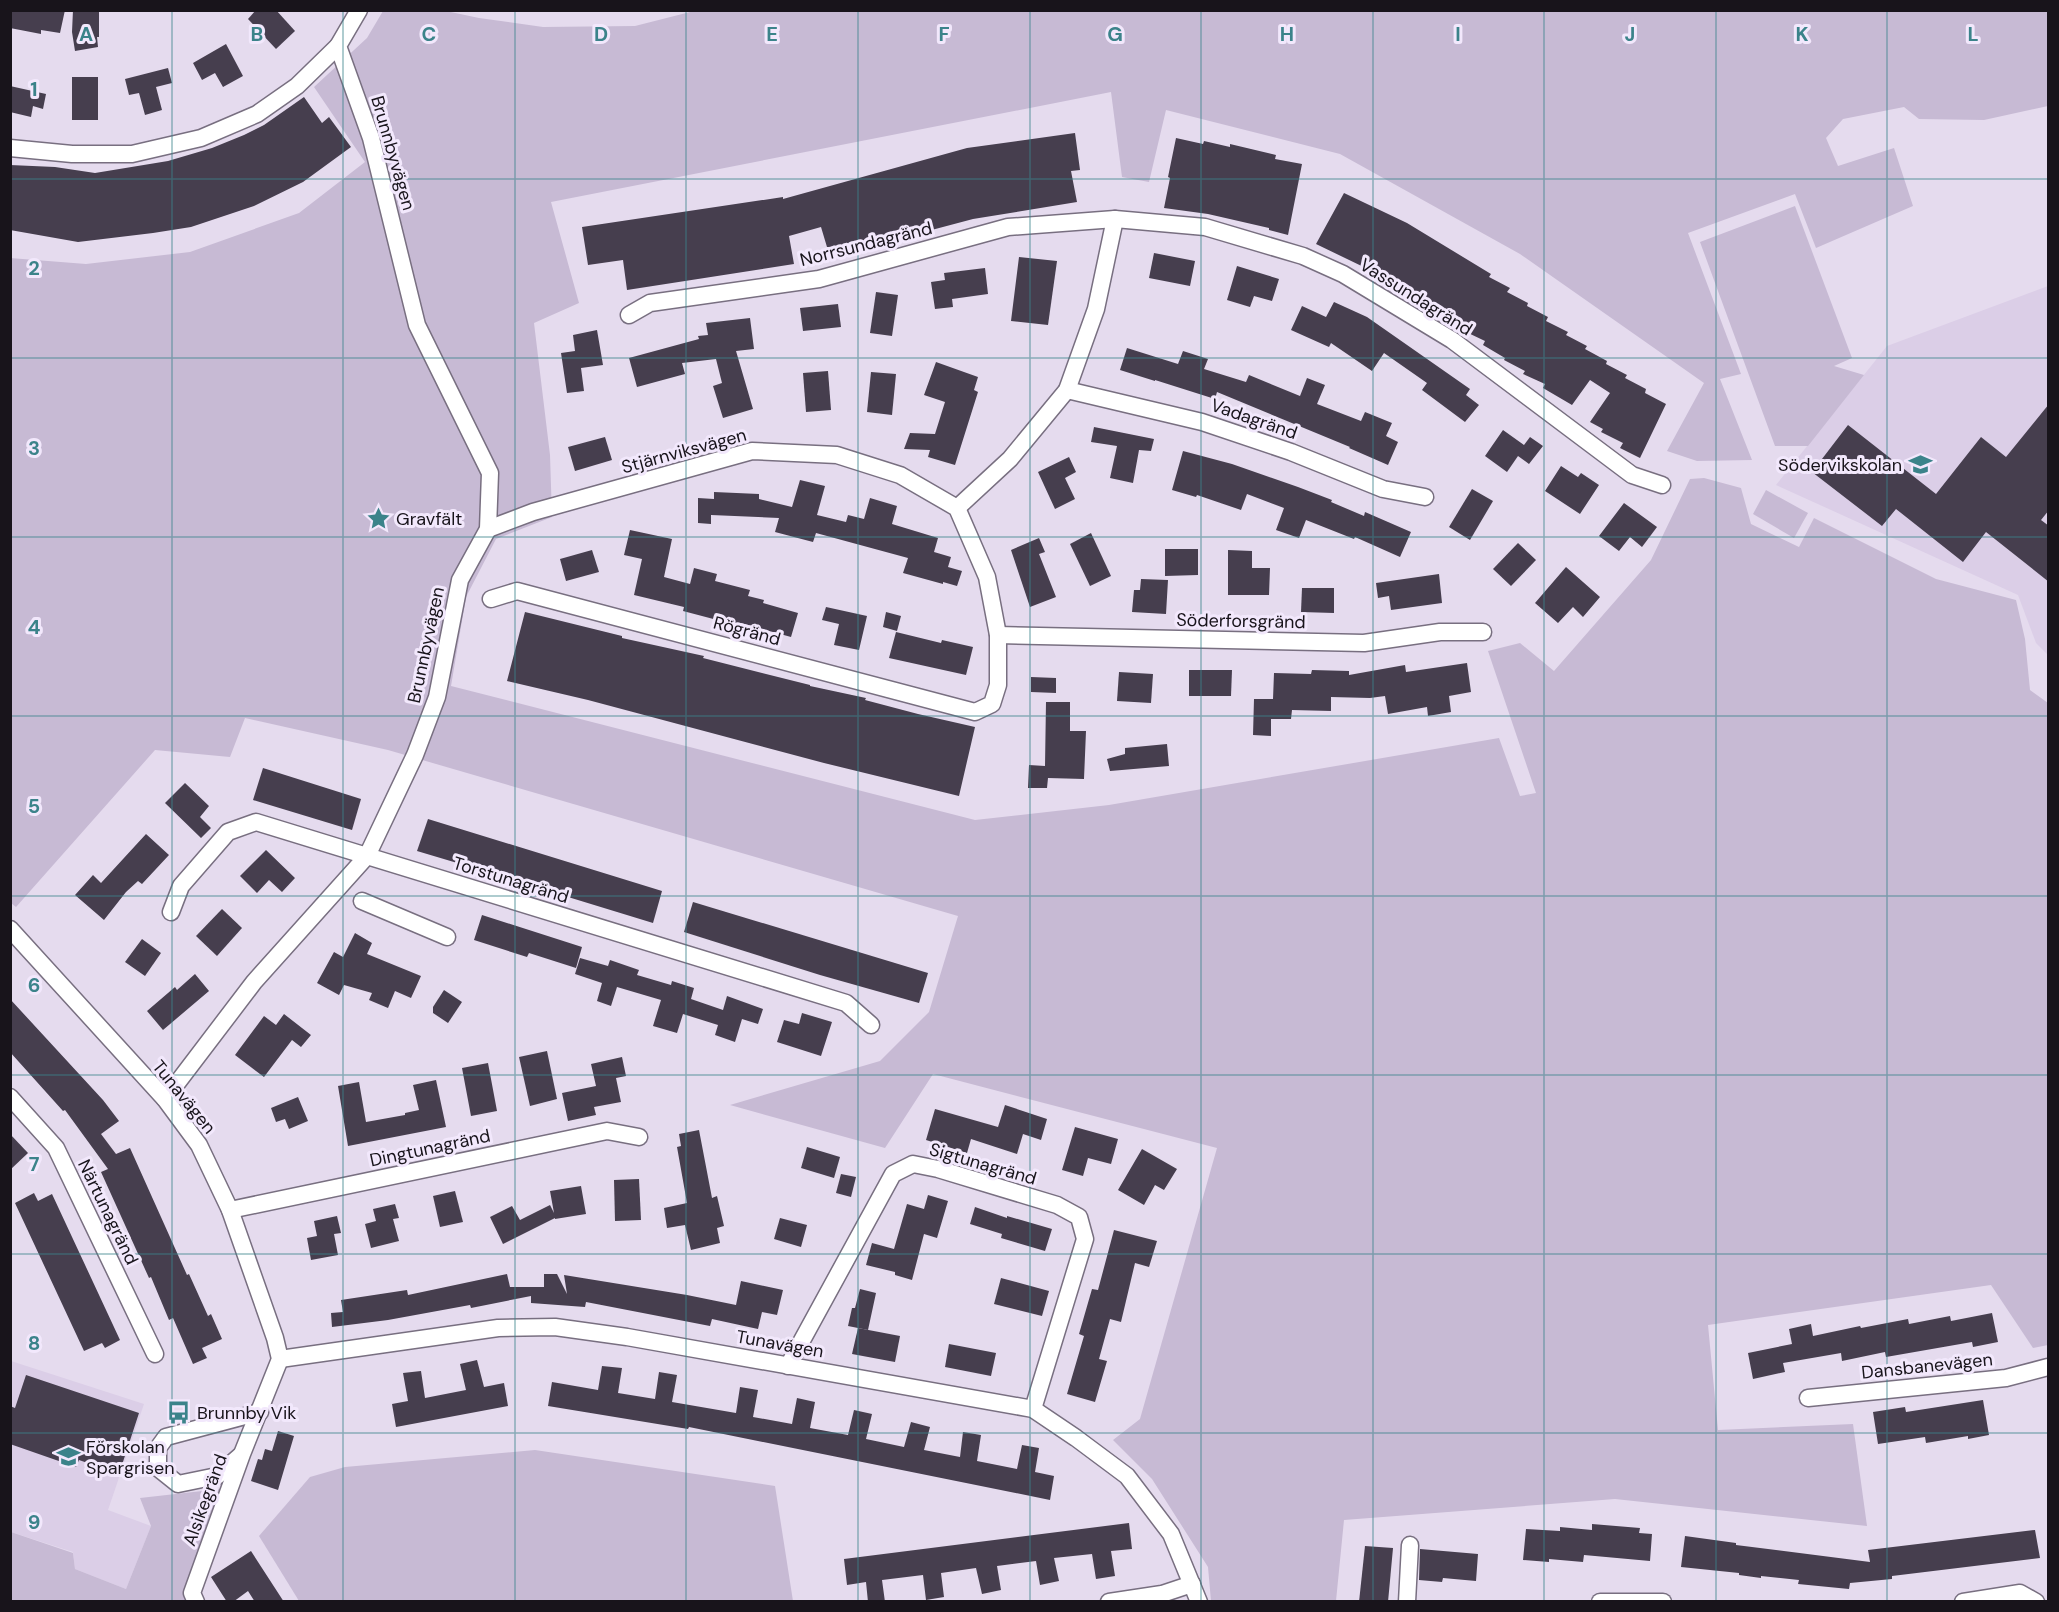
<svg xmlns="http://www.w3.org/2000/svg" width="2059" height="1612" font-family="'DM Sans',sans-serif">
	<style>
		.built { fill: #dbcee7 }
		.green { fill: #c7bad4 }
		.building { fill: #463e4e }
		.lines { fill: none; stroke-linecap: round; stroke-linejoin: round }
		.minor-casing { stroke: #786f80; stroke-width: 19 }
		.minor { stroke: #fff; stroke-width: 16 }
		.grid { fill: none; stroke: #3b838a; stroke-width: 1.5; stroke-opacity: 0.55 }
		.labels { text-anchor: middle; stroke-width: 6; stroke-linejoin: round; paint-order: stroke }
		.street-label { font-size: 18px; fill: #18141b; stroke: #f2e8fc }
		.poi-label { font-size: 18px; fill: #18141b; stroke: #f2e8fc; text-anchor: start }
		.grid-label { font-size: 20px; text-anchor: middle; font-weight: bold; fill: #3b838a; stroke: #f2e8fc; stroke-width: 6; stroke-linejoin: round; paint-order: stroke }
	</style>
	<rect width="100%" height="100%" fill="#e5dbee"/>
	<g class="built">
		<path d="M2048 286V655L2036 643 2018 595 1776 485 1887 346Z"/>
		<path d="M11 1361 144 1404 108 1510 151 1526 126 1589 75 1569 73 1552 11 1532Z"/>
	</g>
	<g class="green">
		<path d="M698 10 2048 11V106L1984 120 1919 119 1904 107 1843 119 1826 138 1838 166 1894 148 1913 206 1816 248 1795 194 1688 233 1741 374 1720 379 1752 460 1697 461 1667 451 1704 383 1520 254 1340 154 1166 110 1149 182 1122 177 1111 92 551 202 579 303 534 323 550 455 552 517 496 539 466 597 451 686 975 820 1109 805 1499 738 1520 796 1536 793 1488 651 1520 643 1554 671 1651 560 1690 479 1704 478 1741 488 1751 524 1799 547 1814 518 1936 579 2016 600 2025 639 2030 690 2048 703V1345L2033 1348 1991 1285 1708 1325 1718 1430 1853 1424 1867 1526 1615 1499 1344 1520 1336 1601H1211L1208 1567 1152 1479 1113 1440 1140 1419 1217 1148 933 1074 885 1148 730 1105 880 1061 929 1012 958 916 388 750 245 718 230 757 155 750 16 907 11 903 10 258 86 264 190 252 299 213 365 162 314 87 367 38 383 11H446L479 18 543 27 635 26Z"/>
		<path d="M1795 206 1852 358 1834 366 1864 375 1808 446H1775L1700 242Z"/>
		<path d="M1766 490 1808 513 1794 538 1753 514Z"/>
		<path d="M535 1450 775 1486 793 1601H299L259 1536 310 1477 345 1467Z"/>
		<path d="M220 1489 210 1521 197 1601 11 1602V1532L73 1553 75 1569 126 1589 151 1526 140 1498Z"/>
	</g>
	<g class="building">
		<path d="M10 10H65L60 33 41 30V34L10 28Z"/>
		<path d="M73 10H99V37H97L98 47 75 51 72 32Z"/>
		<path d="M256 10H276L295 31 276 49 248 19Z"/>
		<path d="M226 44 243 76 223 87 215 73 202 80 193 63Z"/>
		<path d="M168 68 172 83 156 87 162 110 145 115 139 93 129 95 125 79Z"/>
		<rect x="72" y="77" width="26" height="43"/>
		<path d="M10 86 46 94 43 109 33 106 31 117 10 112Z"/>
		<path d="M304 97 322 123 329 117 351 147 303 182 254 206 191 227 153 233 78 242 10 230V165L55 167 95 173 168 161 212 148 244 135 264 125Z"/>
		<path d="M1075 133 1080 170 1071 171 1077 202 973 219 830 257 821 227 789 236 794 264 627 290 623 260 588 265 582 227 783 197V199L967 148Z"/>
		<path d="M1176 138 1203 144 1204 141 1230 147V144L1276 155 1275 159 1302 164 1288 235 1269 230V228L1208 214 1164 208 1170 178 1168 177Z"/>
		<path d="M1344 193 1407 223 1491 274 1489 277 1510 288 1507 292 1528 303 1527 306 1548 317 1546 321 1568 332 1566 335 1587 346 1585 349 1607 361 1606 364 1627 375 1625 378 1646 389 1645 393 1666 404 1640 458 1620 448 1623 443 1601 432 1603 429 1590 422 1610 393 1590 380 1572 405 1543 388 1545 384 1523 374 1525 371 1504 360 1505 358 1483 345 1485 341 1464 331 1466 328 1444 316 1446 312 1374 272 1316 244Z"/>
		<path d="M1154 253 1195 261 1190 286 1149 278Z"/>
		<path d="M1019 257 1057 261 1048 325 1011 321Z"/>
		<path d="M1237 266 1279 279 1272 301 1254 296 1250 307 1227 300Z"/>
		<path d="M985 268 988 294 952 299 953 307 935 309 931 282 945 280 944 273Z"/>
		<path d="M876 292 898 295 892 336 870 333Z"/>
		<path d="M1334 302 1367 317 1470 389 1466 395 1479 405 1465 422 1422 390 1427 383 1384 353 1372 371 1331 343 1329 347 1291 330 1302 306 1326 317Z"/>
		<path d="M838 304 841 327 803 331 800 308Z"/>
		<path d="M750 318 754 349 736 351 753 409 723 418 713 386 722 383 716 359 682 363 685 374 637 387 629 358 699 339 698 336 708 335 706 323Z"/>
		<path d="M597 330 603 365 581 368 584 391 567 393 561 353 575 351 573 335Z"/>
		<path d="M1127 348 1178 364 1183 351 1208 359 1204 369 1246 382 1249 375 1300 396 1307 378 1325 385 1317 404 1361 421 1365 412 1392 423 1386 436 1398 442 1388 465 1349 448 1350 447 1217 392 1215 399 1155 380V381L1120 370Z"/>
		<path d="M936 362 978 377 974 390 978 392 955 465 928 457 930 450 904 449 910 433 935 434 945 402 924 395Z"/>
		<path d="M828 371 831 410 806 412 803 373Z"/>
		<path d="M871 372 896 374 892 415 867 412Z"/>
		<path d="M2049 404V510L2041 520 2049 526V582L1986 532 1963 562 1896 509 1882 526 1812 472 1848 425 1936 494 1981 437 2006 457Z"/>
		<path d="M1094 427 1154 439 1151 451 1139 450 1133 483 1110 478 1117 446 1091 442Z"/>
		<path d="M1503 430 1524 445 1530 437 1543 446 1529 464 1518 456 1507 472 1485 456Z"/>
		<path d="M605 437 612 460 575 471 568 447Z"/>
		<path d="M1183 451 1232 464 1298 487 1332 500 1331 502 1364 516 1365 512 1411 532 1400 557 1355 537 1354 539 1306 520 1299 538 1276 530 1284 508 1247 494 1241 510 1197 495 1196 497 1172 490Z"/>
		<path d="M1069 457 1076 472 1065 478 1075 499 1055 509 1038 472Z"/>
		<path d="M1561 466 1578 477 1581 473 1599 485 1580 514 1545 491Z"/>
		<path d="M800 480 825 486 817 515 846 522 848 515 864 519 870 498 897 506 892 524 938 538 934 552 951 557 948 567 962 571 957 586 943 582V584L903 573 908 558 816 533 813 542 775 532 779 518 711 515V524L698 523V498L714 499V492L759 494V499L792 507Z"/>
		<path d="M1472 489 1493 501 1470 540 1449 527Z"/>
		<path d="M1624 503 1657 527 1642 547 1630 537 1619 551 1599 536Z"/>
		<path d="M630 530 672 539 664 577 690 584 694 568 717 574 715 581 750 590 748 596 764 600 763 603 798 613 791 637 741 623 740 626 683 611 684 607 634 595 642 559 624 555Z"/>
		<path d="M1091 533 1111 576 1090 586 1070 544Z"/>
		<path d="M1039 538 1045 552 1039 554 1056 597 1030 607 1011 550Z"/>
		<path d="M1518 543 1536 560 1511 586 1493 569Z"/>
		<path d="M1165 549H1198V575L1165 576Z"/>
		<path d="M592 550 599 572 566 581 560 559Z"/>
		<path d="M1228 550 1252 551V568H1270L1269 595H1228Z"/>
		<path d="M1566 567 1600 597 1583 617 1573 607 1558 623 1535 603Z"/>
		<path d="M1439 574 1442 603 1391 610 1389 596 1378 598 1376 583Z"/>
		<path d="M1141 579 1168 580 1166 614 1132 612 1134 590H1140Z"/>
		<path d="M1302 588H1334V613L1301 612Z"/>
		<path d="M826 607 867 616 859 650 834 645 839 624 822 620Z"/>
		<path d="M525 612 622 636V638L704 656 703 658 810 685V686L866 698 865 700 918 714 975 727 959 796 824 763 588 700 507 681Z"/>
		<path d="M886 612 901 616 897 631 883 627Z"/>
		<path d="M896 632 941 643 942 640 973 647 966 675 889 658Z"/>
		<path d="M1467 663 1471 692 1449 696 1451 712 1428 716 1427 707 1388 714 1385 696 1370 698 1331 697V711L1292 710 1291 719H1271V736L1253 735 1254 699H1273L1274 673 1311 674 1312 670 1349 671V675L1405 665 1406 672Z"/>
		<path d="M1189 670H1232L1231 696H1189Z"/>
		<path d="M1119 672 1153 674 1151 703 1117 701Z"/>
		<path d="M1031 677 1056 678V693L1031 692Z"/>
		<path d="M1046 702H1070V731H1086L1084 779 1048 778 1047 788H1028L1029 765 1045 766Z"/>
		<path d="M1167 744 1169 766 1110 771 1107 759 1125 754V748Z"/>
		<path d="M263 768 361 799 352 830 253 800Z"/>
		<path d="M185 783 209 806 200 817 211 828 201 838 165 803Z"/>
		<path d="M428 819 662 891 653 923 555 893V892L417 851Z"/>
		<path d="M146 834 169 855 142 884 138 881 126 892 104 920 75 895 93 875 101 883Z"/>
		<path d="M266 850 295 878 282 892 269 880 257 893 240 876Z"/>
		<path d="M693 902 928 973 919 1003 820 975 684 932Z"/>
		<path d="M222 909 242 928 217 956 196 936Z"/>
		<path d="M482 915 582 947 576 968 529 953 527 957 474 940Z"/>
		<path d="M355 933 372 943 367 954 421 976 411 998 395 991 388 1008 369 1000 372 993 344 985 339 995 317 983 334 952 343 957Z"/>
		<path d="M142 939 161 953 145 976 125 962Z"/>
		<path d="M580 958 608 966 610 960 639 970 637 975 671 985 672 981 694 988 691 999 723 1010 727 996 763 1009 758 1024 742 1019 735 1042 715 1035 718 1025 683 1014 677 1033 653 1026 661 1000 617 987 611 1006 597 1001 602 983 575 974Z"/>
		<path d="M195 974 209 991 163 1030 147 1011 175 987 177 990Z"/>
		<path d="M444 990 462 1002 448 1023 433 1013V1007Z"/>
		<path d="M10 999 103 1100 119 1121 101 1134 116 1154 130 1148 187 1275 189 1274 208 1316 211 1314 222 1339 202 1348 207 1358 193 1364 173 1318 169 1320 151 1277 149 1278 101 1172 108 1169 65 1110 63 1111 10 1052Z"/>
		<path d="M802 1013 832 1022 821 1056 777 1042 784 1020 799 1024Z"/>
		<path d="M284 1014 311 1035 301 1047 292 1040 264 1077 235 1055 264 1016 276 1025Z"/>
		<path d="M547 1051 557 1099 530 1106 519 1057Z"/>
		<path d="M622 1057 626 1076 616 1078 621 1102 594 1107 596 1115 568 1121 562 1093 596 1086 591 1064Z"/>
		<path d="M488 1063 497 1111 471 1116 462 1068Z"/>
		<path d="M436 1080 446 1127 348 1146 338 1086 359 1082 366 1122 405 1115V1113L419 1110 413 1085Z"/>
		<path d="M298 1097 308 1121 289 1129 285 1119 276 1122 271 1108Z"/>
		<path d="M1005 1105 1047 1119 1041 1140 1023 1134 1017 1154 971 1139 967 1153 926 1140 935 1109 998 1127Z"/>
		<path d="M1075 1127 1118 1139 1111 1164 1088 1158 1083 1176 1062 1170Z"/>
		<path d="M699 1130 712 1198 717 1196 724 1226 717 1228 720 1243 691 1250 685 1225 667 1228 664 1208 687 1203 677 1147 681 1146 679 1134Z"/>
		<path d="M10 1134 28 1153 10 1170Z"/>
		<path d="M807 1147 840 1157 834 1178 801 1168Z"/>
		<path d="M1142 1149 1177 1169 1164 1190 1155 1185 1144 1205 1118 1190Z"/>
		<path d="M841 1174 856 1177 851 1197 836 1193Z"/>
		<path d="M639 1179 641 1220 615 1221 614 1180Z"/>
		<path d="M581 1186 586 1214 555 1219V1218L503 1244 490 1217 512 1206 520 1220 550 1205 554 1213 550 1191Z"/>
		<path d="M455 1191 463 1222 440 1227 433 1196Z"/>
		<path d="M34 1193 38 1201 52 1194 120 1340 105 1348 102 1343 84 1351 15 1203Z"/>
		<path d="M928 1195 948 1201 937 1238 924 1234 912 1280 895 1275V1272L866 1265 872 1243 894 1249 907 1204 924 1209Z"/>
		<path d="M395 1204 399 1218 393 1219 399 1241 371 1248 365 1224 376 1221 373 1209Z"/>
		<path d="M975 1207 1007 1218V1216L1052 1229 1045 1251 1001 1238 1002 1234 970 1224Z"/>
		<path d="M337 1216 341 1233 334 1234 338 1255 311 1260 307 1238 317 1236 314 1221Z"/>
		<path d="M780 1218 807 1225 801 1247 774 1239Z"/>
		<path d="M1114 1230 1157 1241 1149 1267 1135 1263 1121 1322 1110 1319 1099 1359 1107 1361 1095 1402 1067 1394 1084 1336 1079 1334 1092 1289 1098 1290Z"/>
		<path d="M507 1274 510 1287H544V1274H557L567 1294 564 1275 687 1295 736 1305 741 1281 783 1290 777 1315 762 1312 758 1329 712 1319 710 1326 586 1302 585 1307 531 1303V1296L471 1308 470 1305 388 1320 332 1327 331 1313 343 1312 341 1300 407 1290 408 1295Z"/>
		<path d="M1001 1278 1049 1291 1042 1316 994 1304Z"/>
		<path d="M860 1289 876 1293 868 1330 848 1326 852 1308H855Z"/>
		<path d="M1992 1313 1998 1342 1973 1347 1972 1342 1886 1357 1885 1352 1842 1361 1841 1353 1783 1363 1785 1372 1753 1379 1748 1353 1792 1344 1789 1329 1811 1324 1813 1336 1860 1326 1861 1328 1908 1319 1909 1324 1950 1316 1951 1321Z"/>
		<path d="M858 1328 900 1336 895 1362 852 1354Z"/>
		<path d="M949 1344 996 1353 991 1376 945 1367Z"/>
		<path d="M477 1360 484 1387 504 1383 508 1406 396 1427 392 1404 408 1401 403 1373 421 1371 425 1398 466 1390 460 1364Z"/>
		<path d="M602 1366 622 1368 618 1393 655 1399 659 1372 677 1375 672 1402 736 1413 740 1387 758 1390 753 1417 792 1424 797 1398 815 1402 810 1428 848 1435 854 1410 872 1414 866 1439 904 1447 911 1422 930 1427 924 1450 960 1457 963 1432 981 1435 977 1461 1017 1469 1022 1445 1039 1448 1035 1472 1054 1476 1050 1500 689 1427 688 1429 548 1406 552 1382 598 1390Z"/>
		<path d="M26 1375 139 1413 119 1474 79 1460 76 1467 10 1444V1406L15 1408Z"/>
		<path d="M1983 1400 1989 1435 1968 1439V1436L1926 1443 1925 1437 1878 1444 1873 1412 1905 1407 1906 1412Z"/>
		<path d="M278 1431 294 1436 278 1490 251 1481 258 1459 262 1460 265 1449 272 1451Z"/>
		<path d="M1129 1523 1132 1549 1111 1551 1115 1576 1096 1579 1092 1554 1054 1558 1059 1581 1040 1585 1036 1561 997 1566 1001 1590 982 1594 976 1568 941 1573 944 1597 926 1600 923 1575 882 1580 885 1602H868L866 1582 847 1585 844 1559Z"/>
		<path d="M1592 1524 1640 1528 1639 1533 1652 1534 1650 1561 1584 1555 1583 1562 1549 1559V1562L1523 1560 1526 1529 1560 1531V1527L1592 1530Z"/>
		<path d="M2035 1530 2040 1558 1892 1576V1579L1850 1583 1849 1589 1798 1584 1799 1580 1761 1576V1578L1739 1575V1573L1681 1567 1685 1536 1736 1543V1545L1870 1562 1868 1550Z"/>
		<path d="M1365 1546 1393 1548 1388 1602H1359Z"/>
		<path d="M1420 1549 1478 1554 1476 1581 1443 1578 1442 1582 1419 1580Z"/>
		<path d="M251 1551 284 1602H255L248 1591 233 1602H227L211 1577Z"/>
	</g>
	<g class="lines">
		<defs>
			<g id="minor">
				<path d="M10 148 72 154H132L201 138 257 114 297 86 338 46"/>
				<path d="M629 315 650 303 819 279 1008 227 1115 219 1205 227 1303 256 1343 274 1452 340 1632 475 1662 485"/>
				<path d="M1067 390 1202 422 1291 452 1383 489 1425 497"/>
				<path d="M957 508 1010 459 1067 390 1096 309 1115 219"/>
				<path d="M488 529 533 512 752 451 837 455 900 475 957 508 987 577 998 635V685L992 704 975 712 517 591 491 599"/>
				<path d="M998 635 1364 643 1440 632H1483"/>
				<path d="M362 901 447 937"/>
				<path d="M171 912 181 886 228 832 256 822 846 1003 871 1025"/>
				<path d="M10 929 165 1099 199 1145 230 1210 275 1338 280 1359 242 1454 192 1593 196 1602"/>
				<path d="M10 1097 56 1148 155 1354"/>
				<path d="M165 1099 254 982 367 856 415 755 437 697 460 580 488 529 490 473 417 325 371 138 338 46 359 10"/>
				<path d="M230 1210 607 1131 639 1137"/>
				<path d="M280 1359 498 1328 555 1327 627 1337 1033 1409 1076 1438 1127 1476 1171 1534 1199 1602"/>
				<path d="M788 1366 893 1174 913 1164 938 1169 1057 1205 1079 1217 1085 1239 1033 1409"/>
				<path d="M1808 1398 2006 1378 2048 1367"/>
				<path d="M240 1456 217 1476 178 1484 158 1468V1448L166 1437 260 1412"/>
				<path d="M1109 1602 1162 1594 1192 1584"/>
				<path d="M1407 1602 1410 1545"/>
				<path d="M1600 1602H1663"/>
				<path d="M1963 1602 2020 1593 2036 1602"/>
			</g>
		</defs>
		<use href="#minor" class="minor-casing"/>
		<use href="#minor" class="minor"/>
	</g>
	<path class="grid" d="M172 10V1602M343 10V1602M515 10V1602M686 10V1602M858 10V1602M1030 10V1602M1201 10V1602M1373 10V1602M1544 10V1602M1716 10V1602M1887 10V1602M10 179H2048M10 358H2048M10 537H2048M10 716H2048M10 896H2048M10 1075H2048M10 1254H2048M10 1433H2048"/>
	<defs>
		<symbol id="school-bare" viewBox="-9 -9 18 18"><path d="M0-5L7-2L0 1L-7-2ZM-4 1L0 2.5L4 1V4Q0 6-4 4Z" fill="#3b838a" stroke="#f2e8fc" stroke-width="2.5" paint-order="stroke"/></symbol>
		<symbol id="sight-bare" viewBox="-9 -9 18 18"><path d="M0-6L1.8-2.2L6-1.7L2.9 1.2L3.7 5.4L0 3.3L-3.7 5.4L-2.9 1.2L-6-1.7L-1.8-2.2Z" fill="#3b838a" stroke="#f2e8fc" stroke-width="2.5" paint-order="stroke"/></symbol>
		<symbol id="bus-bare" viewBox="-9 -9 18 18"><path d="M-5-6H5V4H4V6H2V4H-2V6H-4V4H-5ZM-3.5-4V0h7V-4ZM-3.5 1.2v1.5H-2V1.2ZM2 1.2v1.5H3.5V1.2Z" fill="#3b838a" stroke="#f2e8fc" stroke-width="2.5" paint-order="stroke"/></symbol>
	</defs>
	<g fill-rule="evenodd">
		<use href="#school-bare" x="1904" y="448" width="33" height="33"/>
		<use href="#sight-bare" x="362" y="502" width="33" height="33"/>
		<use href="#bus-bare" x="162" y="1396" width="33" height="33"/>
		<use href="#school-bare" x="52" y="1440" width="33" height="33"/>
	</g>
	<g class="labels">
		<g class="street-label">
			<text transform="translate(393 153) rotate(74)" y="6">Brunnbyvägen</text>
			<text transform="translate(866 244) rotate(-14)" y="6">Norrsundagränd</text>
			<text transform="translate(1416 297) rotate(32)" y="6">Vassundagränd</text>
			<text transform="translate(1254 419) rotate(19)" y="6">Vadagränd</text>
			<text transform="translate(684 451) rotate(-15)" y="6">Stjärnviksvägen</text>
			<text transform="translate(1241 621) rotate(1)" y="6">Söderforsgränd</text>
			<text transform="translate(747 631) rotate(15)" y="6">Rögränd</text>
			<text transform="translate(426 645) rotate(-78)" y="6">Brunnbyvägen</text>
			<text transform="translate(511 880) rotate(17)" y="6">Torstunagränd</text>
			<text transform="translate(184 1097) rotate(51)" y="6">Tunavägen</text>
			<text transform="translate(430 1148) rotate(-12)" y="6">Dingtunagränd</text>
			<text transform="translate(983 1164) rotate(16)" y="6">Sigtunagränd</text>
			<text transform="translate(108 1212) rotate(64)" y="6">Närtunagränd</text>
			<text transform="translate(780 1344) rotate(10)" y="6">Tunavägen</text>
			<text transform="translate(1927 1366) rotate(-6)" y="6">Dansbanevägen</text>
			<text transform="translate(205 1500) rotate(-70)" y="6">Alsikegränd</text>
		</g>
		<g class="poi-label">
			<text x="1902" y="471" text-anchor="end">Södervikskolan</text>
			<text x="396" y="525">Gravfält</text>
			<text x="197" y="1419">Brunnby Vik</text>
			<text x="86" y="1453">Förskolan<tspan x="86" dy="21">Spargrisen</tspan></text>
		</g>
	</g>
	<g class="grid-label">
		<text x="86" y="41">A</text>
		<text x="257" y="41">B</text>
		<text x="429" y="41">C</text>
		<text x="601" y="41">D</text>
		<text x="772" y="41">E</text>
		<text x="944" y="41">F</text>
		<text x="1115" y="41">G</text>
		<text x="1287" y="41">H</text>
		<text x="1458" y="41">I</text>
		<text x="1630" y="41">J</text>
		<text x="1802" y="41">K</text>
		<text x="1973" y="41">L</text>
		<text x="34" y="96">1</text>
		<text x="34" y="275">2</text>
		<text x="34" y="455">3</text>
		<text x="34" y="634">4</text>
		<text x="34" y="813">5</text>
		<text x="34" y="992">6</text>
		<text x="34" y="1171">7</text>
		<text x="34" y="1350">8</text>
		<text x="34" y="1529">9</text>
	</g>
	<rect width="2059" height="1612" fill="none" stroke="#18141b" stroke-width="24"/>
</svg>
